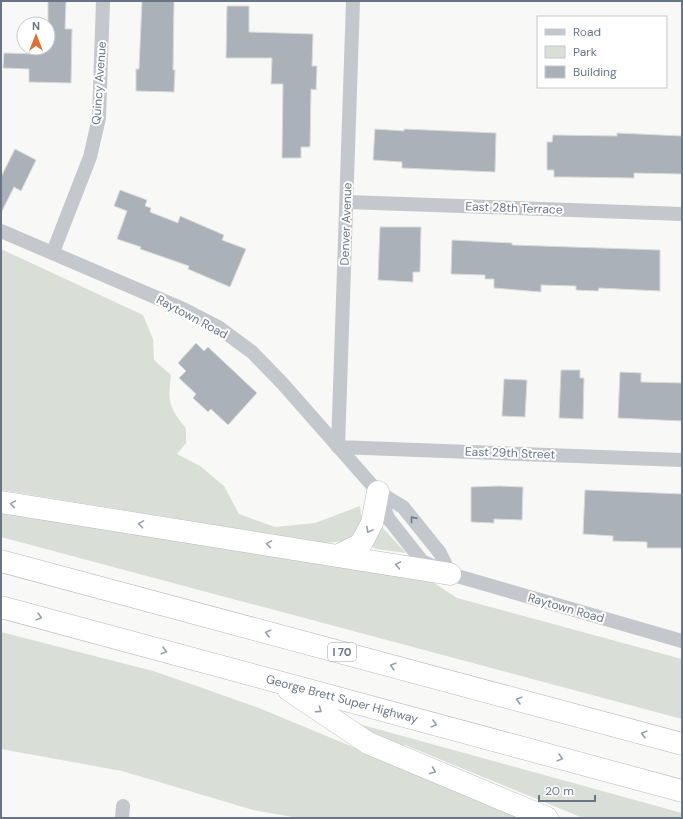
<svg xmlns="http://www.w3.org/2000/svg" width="683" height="819" font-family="'DM Sans',sans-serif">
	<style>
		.green { fill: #d9dfd7 }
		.building { fill: #abb1b8; stroke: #dadad8 }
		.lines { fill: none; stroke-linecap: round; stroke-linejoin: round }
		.highway-casing { stroke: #b7babd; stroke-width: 23 }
		.street { stroke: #c4c7cb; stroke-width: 14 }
		.highway { stroke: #fff; stroke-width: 22 }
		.oneway { stroke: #959eaa }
		.oneway2 { stroke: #6d7989 }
		.labels { text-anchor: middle; stroke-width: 4; stroke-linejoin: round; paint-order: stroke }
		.shield { fill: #fff; stroke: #959eaa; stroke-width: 1 }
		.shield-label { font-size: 11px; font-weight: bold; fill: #687586 }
		.street-label { font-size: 12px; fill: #687586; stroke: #fff }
	</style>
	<rect width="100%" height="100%" fill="#f8f8f6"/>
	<g class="green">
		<path d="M1 249 143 315 153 339 154 360 171 375C168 402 168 407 186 428V443L177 454 200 466 224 486 239 514 275 527 315 523 360 506 362 520 358 531 344 541 326 543 1 490Z"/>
		<path d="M1 512 415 578 434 583 457 598 682 659V719L1 537Z"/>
		<path d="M382 527 406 553 376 549 371 546Z"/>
		<path d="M1 632 153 671 194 685 259 708 524 818H298L253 810 122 771 1 749Z"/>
		<path d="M359 724 682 813V818H583L405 745 398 747 363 732Z"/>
	</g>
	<g class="building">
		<path d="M48 1H66L65 29H72L71 83 29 82V69L3 68 4 53 34 54V48H48Z"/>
		<path d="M142 1H174L173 70H175L174 92 136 91V69H139Z"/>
		<path d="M227 6H249V32L313 34 312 66H317L316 90 311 89 310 147H301V158H282L283 84H271L272 58H226Z"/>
		<path d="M375 129 404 131V129L496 133 495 172 402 168V162L373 160Z"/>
		<path d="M617 133 682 136V174L634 173V178L571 177H554V170H547V142H552L553 135 617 136Z"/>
		<path d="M15 149 36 160 21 191 14 187 1 213V177Z"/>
		<path d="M120 190 147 200 145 206 151 208 150 212 178 223 180 216 224 235 222 240 246 249 230 287 188 269 189 266 140 249 141 247 117 239 127 211 114 206Z"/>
		<path d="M380 227H421L420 272H413V282L378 280Z"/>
		<path d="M452 240 512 243V245L660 250V291L599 288 598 291 576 290V286L541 285V292L494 288V279H485V275L451 274Z"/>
		<path d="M196 343 204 351 208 347 257 393 228 425 211 409 208 412 193 398 196 394 179 378 186 371 178 363Z"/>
		<path d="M561 370H580V378H584L583 419 559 418Z"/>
		<path d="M620 372 641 373V382L682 383V421L618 418Z"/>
		<path d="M504 379 527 380 525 417 502 416Z"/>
		<path d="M499 486 523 487 522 520 494 519V523L471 522V487Z"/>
		<path d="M585 490 682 494V548H647V542L613 541V536L583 534Z"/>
	</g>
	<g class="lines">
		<defs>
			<g id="highway">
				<path d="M1 502 450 574"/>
				<path d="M339 555 361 544 372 523 378 492"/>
				<path d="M1 561 682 744"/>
				<path d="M1 607 682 791"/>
				<path d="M289 690 368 743 547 818"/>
			</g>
		</defs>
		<use href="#highway" class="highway-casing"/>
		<g class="street">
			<path d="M353 1 338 447 682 460"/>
			<path d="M347 202 682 214"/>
			<path d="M1 231 183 309 218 327 252 352 283 384 378 492 403 507 440 553 450 574"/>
			<path d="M53 252 90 157 99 118 103 1"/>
			<path d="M379 494 388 518 422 561 450 574 682 641"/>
			<path d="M122 818 123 806"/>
		</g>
		<use href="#highway" class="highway"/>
	</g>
	<defs><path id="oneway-chevron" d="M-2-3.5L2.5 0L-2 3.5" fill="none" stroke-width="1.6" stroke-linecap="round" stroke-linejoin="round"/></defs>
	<g class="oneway">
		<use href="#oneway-chevron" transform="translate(13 504) rotate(-171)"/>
		<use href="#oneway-chevron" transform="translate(141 524) rotate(-171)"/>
		<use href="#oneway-chevron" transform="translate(369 530) rotate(118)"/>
		<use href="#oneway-chevron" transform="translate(269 544) rotate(-171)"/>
		<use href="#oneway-chevron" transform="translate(398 565) rotate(-170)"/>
		<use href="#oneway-chevron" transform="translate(39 617) rotate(15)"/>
		<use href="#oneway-chevron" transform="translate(268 633) rotate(-165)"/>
		<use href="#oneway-chevron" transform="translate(164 651) rotate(15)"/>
		<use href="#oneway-chevron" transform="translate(393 666) rotate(-165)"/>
		<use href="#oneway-chevron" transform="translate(519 700) rotate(-165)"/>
		<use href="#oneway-chevron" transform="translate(319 710) rotate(34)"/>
		<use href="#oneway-chevron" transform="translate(434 724) rotate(15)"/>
		<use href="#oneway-chevron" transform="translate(644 734) rotate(-165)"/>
		<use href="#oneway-chevron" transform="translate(560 758) rotate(15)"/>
		<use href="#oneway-chevron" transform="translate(433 771) rotate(23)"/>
	</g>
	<use class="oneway2" href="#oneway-chevron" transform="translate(413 519) rotate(-129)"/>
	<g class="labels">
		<rect class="shield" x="328" y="643" width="28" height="18" rx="3"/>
		<g class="shield-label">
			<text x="342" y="656">I 70</text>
		</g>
		<g class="street-label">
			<text transform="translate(99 83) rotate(-86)" y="4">Quincy Avenue</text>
			<text transform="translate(514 208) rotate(2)" y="4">East 28th Terrace</text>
			<text transform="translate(346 224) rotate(-88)" y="4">Denver Avenue</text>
			<text transform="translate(192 317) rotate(28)" y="4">Raytown Road</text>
			<text transform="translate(510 453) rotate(2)" y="4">East 29th Street</text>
			<text transform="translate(566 608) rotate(16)" y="4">Raytown Road</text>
			<text transform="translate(342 699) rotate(15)" y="4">George Brett Super Highway</text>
		</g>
	</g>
	<rect width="683" height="819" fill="none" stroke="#687586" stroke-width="4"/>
	<rect x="537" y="16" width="130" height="72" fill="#ffffff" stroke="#c3c8cf"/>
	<rect x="545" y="29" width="20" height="6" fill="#c4c7cb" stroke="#c3c8cf"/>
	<text x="573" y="36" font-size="12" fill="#687586">Road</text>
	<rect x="545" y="46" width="20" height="12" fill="#d9dfd7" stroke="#c3c8cf"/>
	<text x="573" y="56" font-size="12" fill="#687586">Park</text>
	<rect x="545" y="66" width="20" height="12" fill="#abb1b8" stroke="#c3c8cf"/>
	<text x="573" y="76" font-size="12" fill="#687586">Building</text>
	<g transform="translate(36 36)"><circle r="19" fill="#ffffff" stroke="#c3c8cf"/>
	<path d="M0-3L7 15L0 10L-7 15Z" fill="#de6f30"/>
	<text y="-6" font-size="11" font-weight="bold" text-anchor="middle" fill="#687586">N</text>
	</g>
	<path d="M539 795v6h56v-6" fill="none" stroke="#687586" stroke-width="2"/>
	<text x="545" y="795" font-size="12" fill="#687586" stroke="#ffffff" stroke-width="3" paint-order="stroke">20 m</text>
</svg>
